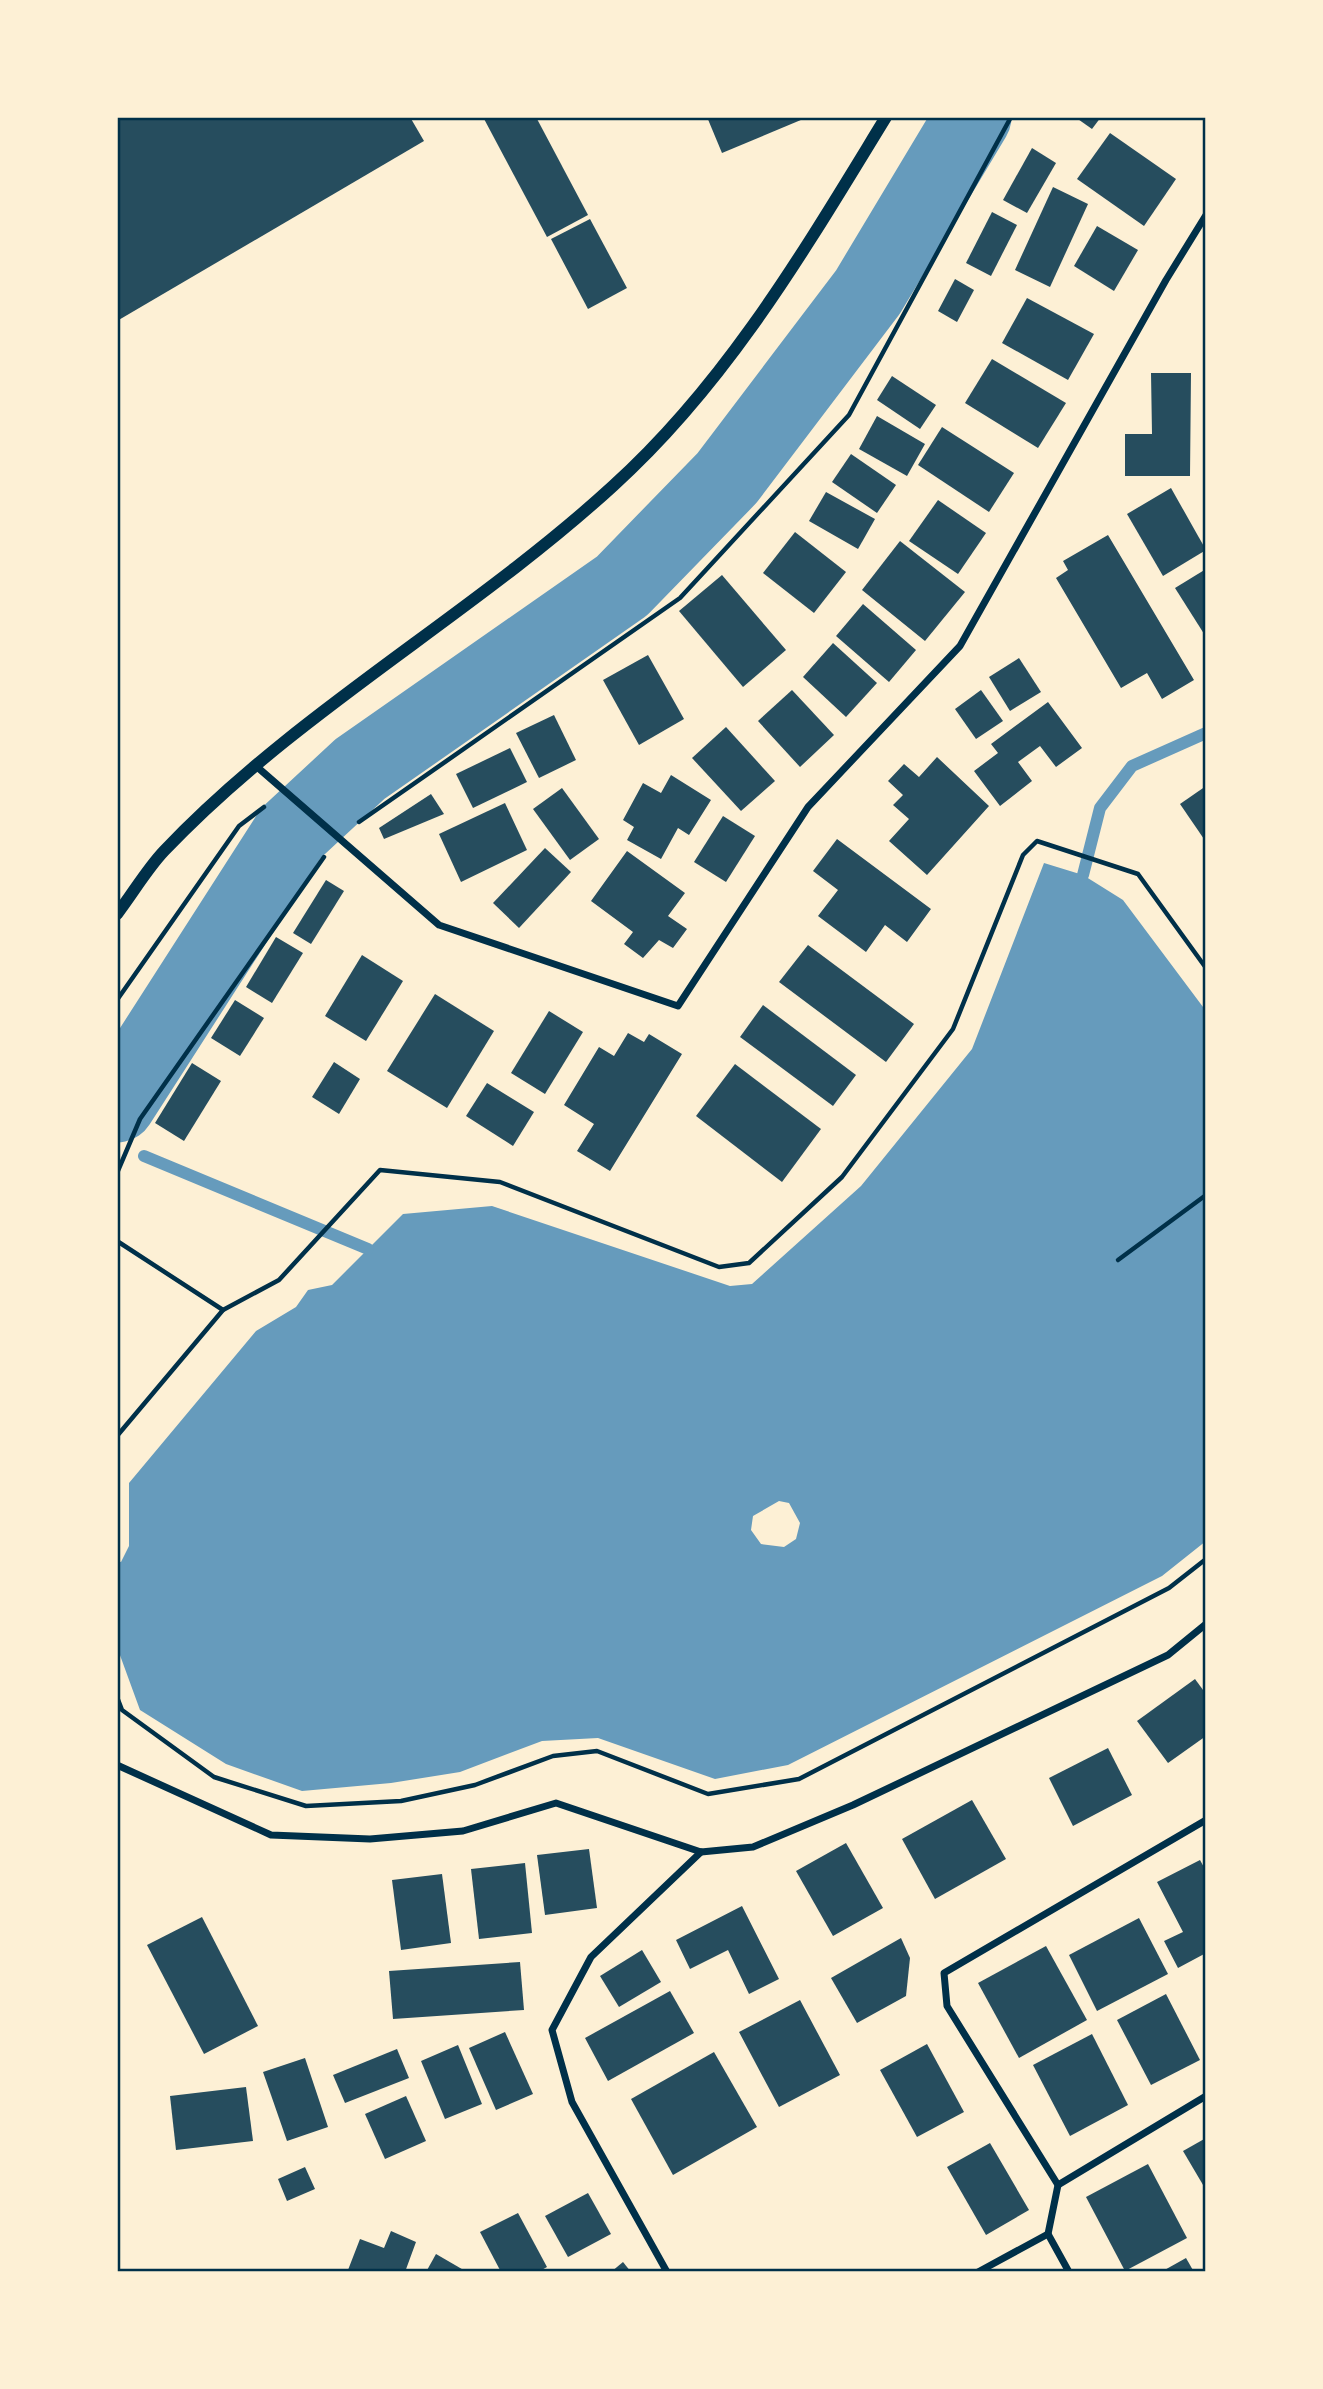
<svg xmlns="http://www.w3.org/2000/svg" width="1323" height="2389" font-family="'Asap Condensed',sans-serif">
	<style>
		.water { fill: #669bbc; fill-rule: evenodd }
		.lines { fill: none; stroke-linecap: round; stroke-linejoin: round }
		.stream { stroke: #669bbc; stroke-width: 12 }
		.river { stroke: #669bbc; stroke-width: 77 }
		.building { fill: #264d5e }
		.path { stroke: #003049; stroke-width: 4.5 }
		.minor { stroke: #003049; stroke-width: 7 }
		.tertiary { stroke: #003049; stroke-width: 12 }
		.neatline { fill: none; stroke: #003049; stroke-width: 2.5 }
	</style>
	<rect width="100%" height="100%" fill="#fdf0d5"/>
	<path class="water" d="M1044 863 1083 875 1123 900 1206 1011V1541L1162 1576 788 1765 715 1779 598 1738 542 1741 460 1772 391 1783 302 1791 226 1764 140 1710 117 1647V1561L121 1562 129 1546V1483L256 1331 296 1307 308 1290 332 1285 403 1214 492 1206 730 1286 752 1284 861 1186 972 1049ZM779 1501 789 1503 800 1523 796 1539 784 1547 761 1544 751 1530 753 1516Z"/>
	<g class="lines">
		<g class="stream">
			<path d="M1083 875 1100 808 1132 766 1206 733"/>
			<path d="M144 1156 368 1249"/>
		</g>
		<path class="river" d="M117 1104 291 833 360 769 622 586 727 478 868 292 973 117"/>
	</g>
	<g class="building">
		<path d="M117 117H410L424 141 117 321Z"/>
		<path d="M483 117H536L588 215 547 237Z"/>
		<path d="M707 117H808L722 153Z"/>
		<path d="M1075 117H1101L1092 129Z"/>
		<path d="M1110 133 1176 179 1144 226 1077 179Z"/>
		<path d="M1032 148 1056 163 1027 213 1003 200Z"/>
		<path d="M1053 187 1088 204 1050 287 1015 270Z"/>
		<path d="M992 212 1017 225 991 276 966 263Z"/>
		<path d="M590 219 627 288 588 309 551 239Z"/>
		<path d="M1097 226 1138 250 1114 291 1074 266Z"/>
		<path d="M955 279 974 290 957 322 938 311Z"/>
		<path d="M1027 298 1094 334 1068 380 1002 343Z"/>
		<path d="M992 359 1066 403 1038 448 965 403Z"/>
		<path d="M1151 373H1191L1190 476H1125V434H1152Z"/>
		<path d="M892 376 936 405 920 429 877 400Z"/>
		<path d="M877 416 925 444 907 476 859 449Z"/>
		<path d="M942 427 1014 473 989 512 918 465Z"/>
		<path d="M851 454 896 485 877 513 832 482Z"/>
		<path d="M1171 488 1206 550 1163 576 1127 514Z"/>
		<path d="M826 492 875 519 858 549 809 521Z"/>
		<path d="M938 500 986 533 958 574 909 541Z"/>
		<path d="M795 532 846 572 814 613 763 573Z"/>
		<path d="M1108 535 1194 680 1162 699 1147 673 1121 688 1056 578 1068 570 1063 561Z"/>
		<path d="M900 541 965 592 925 641 862 590Z"/>
		<path d="M1206 569V637L1175 588Z"/>
		<path d="M722 575 786 650 743 687 679 611Z"/>
		<path d="M863 604 916 650 889 682 836 636Z"/>
		<path d="M833 643 877 683 846 717 803 677Z"/>
		<path d="M648 655 684 719 639 745 603 680Z"/>
		<path d="M1019 658 1041 692 1010 711 989 677Z"/>
		<path d="M792 690 834 735 800 767 758 721Z"/>
		<path d="M981 690 1003 721 976 739 955 709Z"/>
		<path d="M1048 702 1082 748 1056 767 1040 746 1018 762 1032 781 1000 806 974 771 998 753 991 744Z"/>
		<path d="M554 715 576 760 539 778 516 733Z"/>
		<path d="M726 727 775 781 741 811 692 758Z"/>
		<path d="M510 748 527 782 473 808 456 774Z"/>
		<path d="M937 757 989 806 927 875 889 841 909 819 893 805 903 795 888 781 904 764 919 777Z"/>
		<path d="M671 775 711 800 689 835 678 828 661 859 627 840 634 827 623 820 643 783 661 793Z"/>
		<path d="M1206 786V842L1180 804Z"/>
		<path d="M562 788 599 839 570 860 533 809Z"/>
		<path d="M431 794 444 814 384 839 379 828Z"/>
		<path d="M505 803 527 850 461 882 439 834Z"/>
		<path d="M723 816 755 836 726 882 694 862Z"/>
		<path d="M837 839 931 909 907 942 885 925 866 952 818 916 838 890 813 871Z"/>
		<path d="M545 848 571 872 519 928 493 903Z"/>
		<path d="M627 851 685 893 668 916 687 929 673 948 659 940 643 958 624 944 633 932 591 901Z"/>
		<path d="M326 880 344 891 311 944 293 933Z"/>
		<path d="M276 937 303 953 272 1003 246 987Z"/>
		<path d="M808 945 914 1024 886 1062 779 982Z"/>
		<path d="M362 955 403 981 366 1041 325 1016Z"/>
		<path d="M435 994 494 1031 447 1108 387 1071Z"/>
		<path d="M235 1000 264 1018 240 1056 211 1038Z"/>
		<path d="M763 1005 856 1075 833 1106 740 1037Z"/>
		<path d="M549 1011 583 1032 545 1094 511 1073Z"/>
		<path d="M628 1033 644 1042 649 1034 682 1054 610 1171 577 1151 594 1124 564 1105 599 1047 614 1056Z"/>
		<path d="M334 1062 360 1079 339 1114 312 1097Z"/>
		<path d="M192 1063 221 1081 184 1141 155 1123Z"/>
		<path d="M735 1064 821 1129 782 1182 696 1116Z"/>
		<path d="M487 1083 534 1112 513 1146 466 1116Z"/>
		<path d="M1195 1679 1206 1694V1736L1168 1763 1137 1721Z"/>
		<path d="M1108 1748 1132 1795 1073 1826 1049 1778Z"/>
		<path d="M972 1800 1006 1859 935 1899 902 1839Z"/>
		<path d="M846 1843 883 1908 833 1936 796 1871Z"/>
		<path d="M589 1849 597 1908 545 1915 537 1855Z"/>
		<path d="M1200 1860 1206 1871V1953L1178 1968 1164 1941 1183 1932 1157 1882Z"/>
		<path d="M525 1863 532 1933 479 1939 471 1869Z"/>
		<path d="M442 1874 451 1943 401 1950 392 1880Z"/>
		<path d="M742 1906 779 1979 749 1994 728 1950 690 1969 676 1940Z"/>
		<path d="M202 1917 258 2026 204 2054 147 1945Z"/>
		<path d="M1139 1918 1168 1974 1097 2011 1069 1955Z"/>
		<path d="M901 1938 910 1958 906 1996 857 2023 831 1978Z"/>
		<path d="M1046 1946 1087 2020 1019 2058 978 1983Z"/>
		<path d="M642 1950 661 1982 619 2007 600 1976Z"/>
		<path d="M520 1962 524 2010 393 2019 389 1971Z"/>
		<path d="M670 1991 694 2033 608 2081 585 2038Z"/>
		<path d="M1166 1994 1200 2060 1151 2085 1117 2020Z"/>
		<path d="M800 2000 840 2075 779 2107 739 2032Z"/>
		<path d="M505 2032 533 2094 496 2110 469 2048Z"/>
		<path d="M1092 2034 1128 2105 1070 2136 1033 2065Z"/>
		<path d="M927 2044 964 2112 917 2137 880 2070Z"/>
		<path d="M458 2045 482 2104 445 2119 421 2061Z"/>
		<path d="M397 2049 409 2078 345 2103 333 2075Z"/>
		<path d="M714 2052 757 2127 673 2175 631 2099Z"/>
		<path d="M305 2058 328 2127 287 2141 263 2072Z"/>
		<path d="M246 2087 253 2141 176 2150 170 2096Z"/>
		<path d="M406 2096 426 2141 385 2159 365 2114Z"/>
		<path d="M1206 2138V2190L1183 2151Z"/>
		<path d="M990 2143 1029 2210 986 2235 947 2167Z"/>
		<path d="M1148 2164 1187 2238 1125 2271 1086 2197Z"/>
		<path d="M305 2167 315 2189 287 2201 278 2179Z"/>
		<path d="M588 2193 611 2234 568 2257 545 2216Z"/>
		<path d="M518 2213 547 2267 538 2272H501L480 2232Z"/>
		<path d="M391 2231 416 2242 405 2272 348 2270 360 2239 384 2248Z"/>
		<path d="M436 2254 467 2272H426Z"/>
		<path d="M1186 2258 1194 2272H1161Z"/>
		<path d="M623 2262 631 2272H611Z"/>
	</g>
	<g class="lines">
		<g class="path">
			<path d="M359 822 680 598 849 415 1011 117"/>
			<path d="M117 1000 239 826 264 807"/>
			<path d="M117 1173 140 1119 324 857"/>
			<path d="M117 1241 223 1310"/>
			<path d="M1118 1260 1206 1195"/>
			<path d="M117 1436 223 1310 279 1280 380 1170 500 1182 719 1267 749 1263 842 1177 953 1029 1023 855 1037 841 1138 874 1206 968"/>
			<path d="M117 1697 122 1710 214 1777 306 1806 401 1801 475 1785 553 1756 597 1751 708 1794 799 1779 1169 1588 1206 1559"/>
		</g>
		<g class="minor">
			<path d="M256 766 439 925 678 1006 808 807 960 646 1166 280 1206 215"/>
			<path d="M117 1765 271 1835 370 1839 463 1831 556 1803 701 1852 753 1847 853 1805 1168 1655 1206 1624"/>
			<path d="M1058 2185 1206 2096"/>
			<path d="M667 2272 572 2102 552 2030 591 1957 701 1852"/>
			<path d="M978 2272 1048 2234"/>
			<path d="M1069 2272 1048 2234 1058 2185 947 2006 944 1973 1206 1820"/>
		</g>
		<path class="tertiary" d="M117 914C133 893 147 869 164 851 297 711 471 616 613 486 728 382 805 249 886 117"/>
	</g>
	<rect width="1323" height="2389" fill="none" stroke="#fdf0d5" stroke-width="238"/>
	<rect x="119" y="119" width="1085" height="2151" class="neatline"/>
</svg>
